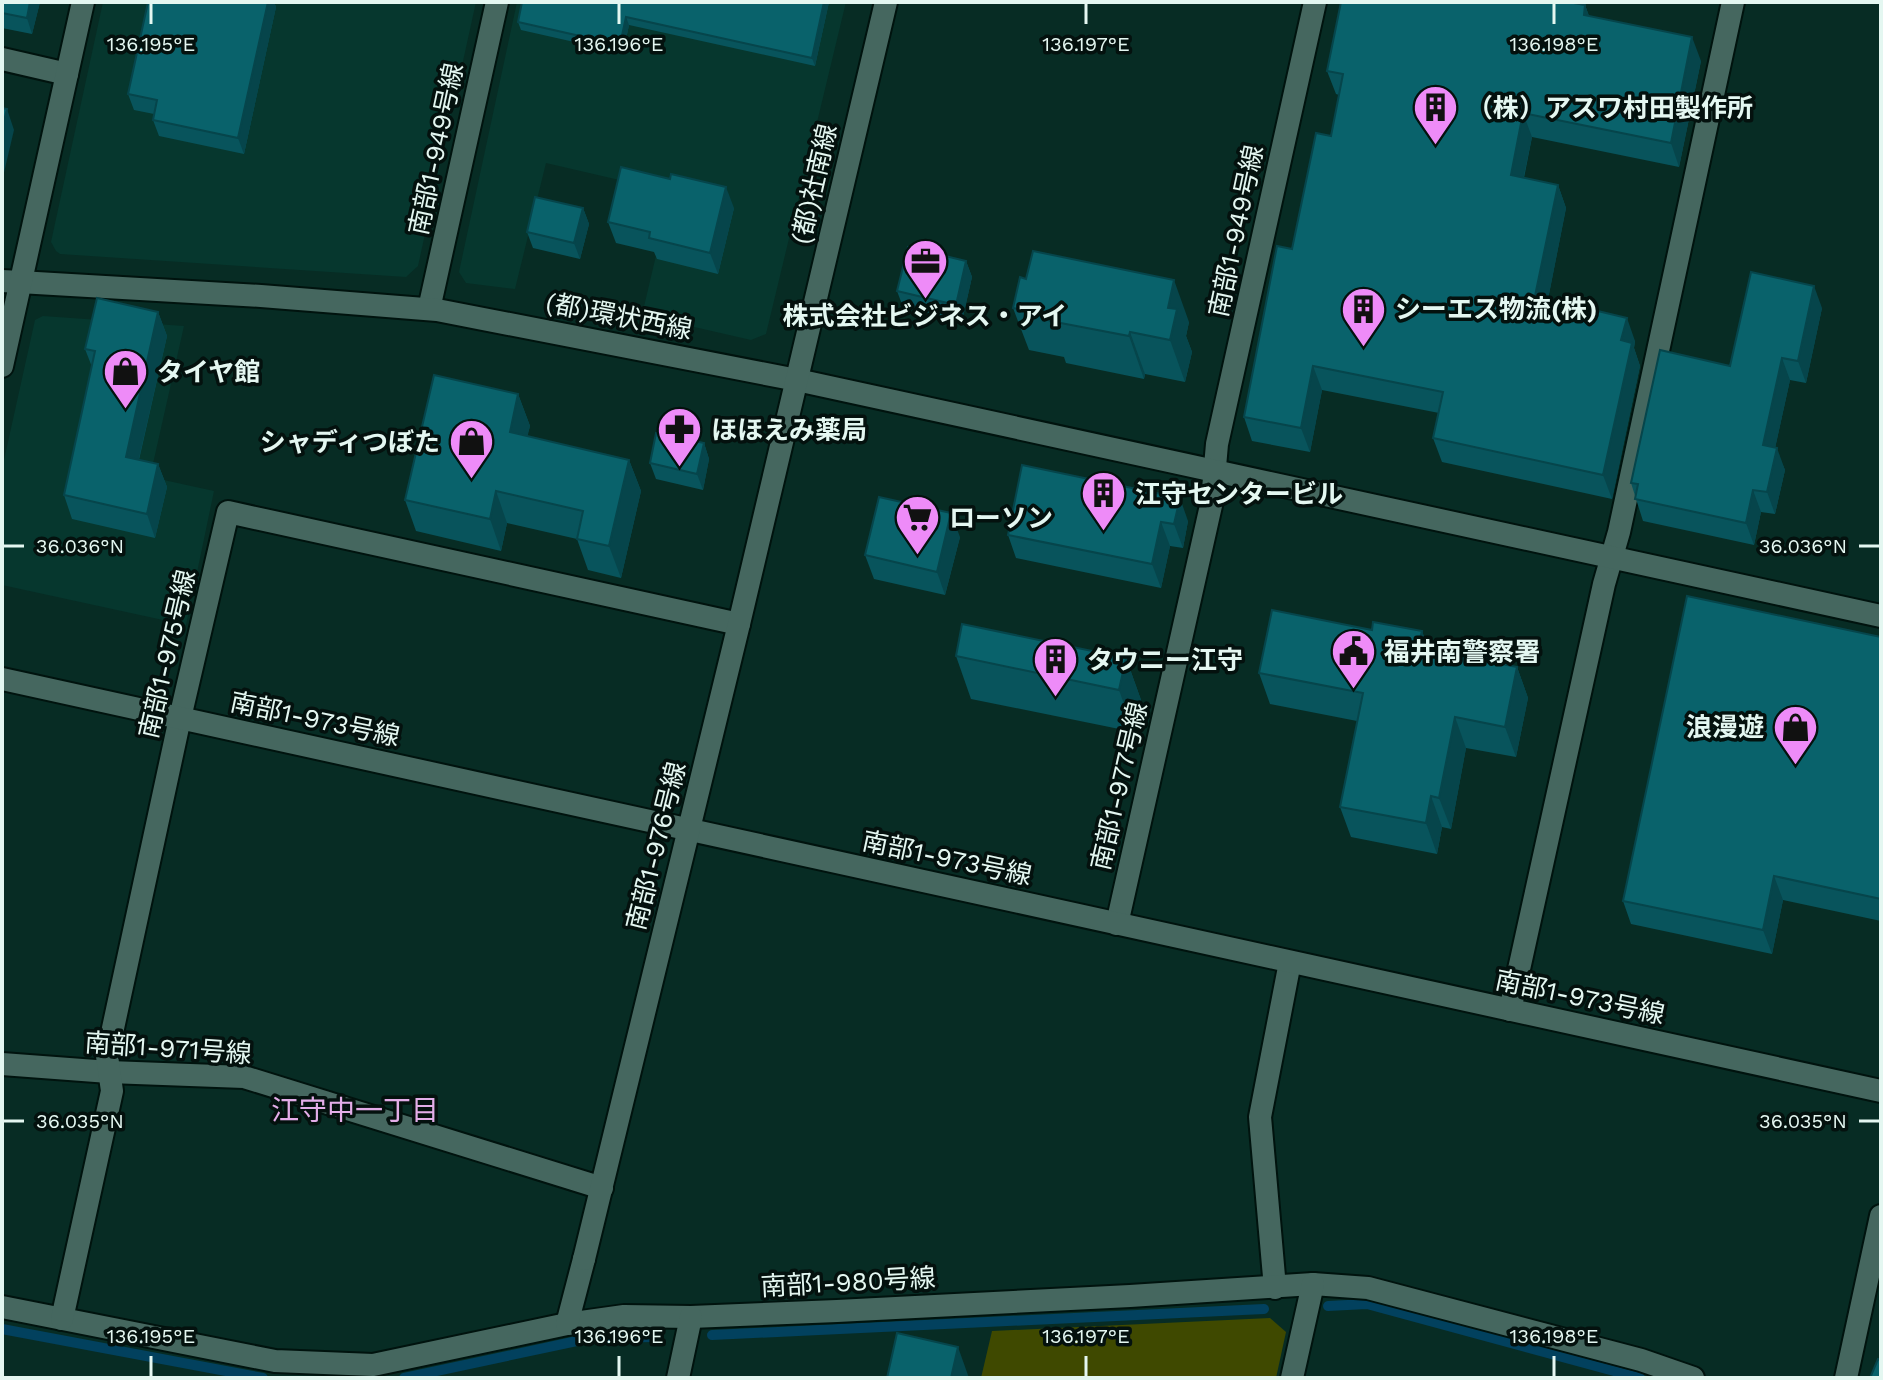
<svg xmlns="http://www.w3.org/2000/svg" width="1883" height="1380" font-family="'Work Sans','Noto Sans JP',sans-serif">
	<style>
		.built { fill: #06372e }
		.green { fill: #3f4900 }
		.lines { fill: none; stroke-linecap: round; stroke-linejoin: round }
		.stream { stroke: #02415e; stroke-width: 10 }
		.minor-casing { stroke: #00130e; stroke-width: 26 }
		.tertiary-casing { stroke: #00130e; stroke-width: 26 }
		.minor { stroke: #45675f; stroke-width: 22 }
		.tertiary { stroke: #45675f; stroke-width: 22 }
		.wall { fill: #08545c }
		.shaded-wall { fill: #06454b }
		.building { fill: #09626b; stroke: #06454b; stroke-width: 2 }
		.ticks { fill: none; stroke: #e4f7f1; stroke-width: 3 }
		.labels { text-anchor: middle; stroke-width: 7; stroke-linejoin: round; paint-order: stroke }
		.poi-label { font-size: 26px; font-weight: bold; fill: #e4f7f1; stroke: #04110e; text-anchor: start }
		.street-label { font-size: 26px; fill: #e4f7f1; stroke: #04110e }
		.neighbourhood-label { font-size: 28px; fill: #e3ade8; stroke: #04110e }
		.ticks-label { font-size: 20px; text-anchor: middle; fill: #e4f7f1; stroke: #04110e; stroke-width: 7; stroke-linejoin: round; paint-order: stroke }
	</style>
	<rect width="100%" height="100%" fill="#072c24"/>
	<g class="built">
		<path d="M103 2H476L418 266 406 277 60 254 56 251 51 242Z"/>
		<path d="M517 2H846L766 334 751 340 642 315 671 192 546 163 515 289 466 283 459 272Z"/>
		<path d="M43 316 184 326 150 477 214 491 186 625 2 585V469L35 320Z"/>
	</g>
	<path class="green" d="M1270 1318 1286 1332 1276 1378H981L992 1331Z"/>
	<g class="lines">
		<g class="stream">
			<path d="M1328 1306 1367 1304 1640 1378"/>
			<path d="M2 1329 263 1378"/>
			<path d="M712 1335 1264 1309"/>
			<path d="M404 1378 591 1338 655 1337"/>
		</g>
		<defs>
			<g id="minor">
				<path d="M2 59 67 74"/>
				<path d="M429 309 497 2"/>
				<path d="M1117 924 1212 501 1217 444 1315 2"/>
				<path d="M1510 1010 1604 584 1619 532 1733 2"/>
				<path d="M2 1064 109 1072 244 1077 602 1188"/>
				<path d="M1275 1288 1260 1117 1290 962"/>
				<path d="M2 1307 275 1361 373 1365 567 1324 624 1316 691 1317 837 1311 1130 1296 1313 1284 1368 1288 1641 1360 1693 1378"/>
				<path d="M62 1319 112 1091 107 1056 180 718 228 512 739 624"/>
				<path d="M567 1324 584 1259"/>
				<path d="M678 1378 691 1317"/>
				<path d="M1292 1378 1313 1284"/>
				<path d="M1846 1378 1881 1216"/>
			</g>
			<g id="tertiary">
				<path d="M2 281 261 296 437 310 797 380 1881 616"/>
				<path d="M2 366 83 2"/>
				<path d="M2 679 1881 1091"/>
				<path d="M584 1259 739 624 886 2"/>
			</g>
		</defs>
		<use href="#minor" class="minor-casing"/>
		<use href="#tertiary" class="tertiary-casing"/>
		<use href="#minor" class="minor"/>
		<use href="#tertiary" class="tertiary"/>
	</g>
	<g class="wall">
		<path d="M2 2H40L32 34 2 28Z"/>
		<path d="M148 2H274L276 7 244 154 159 136 153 120 154 114 134 110 128 94Z"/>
		<path d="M522 2H829L815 66 629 25 623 53 521 30 518 22Z"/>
		<path d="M1585 5 1589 16 1701 61 1679 167 1532 137 1524 178 1558 185 1566 208 1548 299 1635 341 1634 348 1640 366 1612 499 1442 462 1433 438 1439 413 1322 390 1310 452 1252 441 1244 417 1292 249 1331 136 1339 95 1336 94 1327 71Z"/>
		<path d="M583 208 589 224 580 259 533 248 527 232Z"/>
		<path d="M734 208 718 274 657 259 654 252 616 243 608 222Z"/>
		<path d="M966 261 972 277 962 321 903 307 897 291Z"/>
		<path d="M1013 308 1189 322 1186 336 1192 352 1185 382 1145 374 1144 379 1066 363 1064 357 1029 350Z"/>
		<path d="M1822 308 1806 383 1790 380 1775 448 1785 470 1775 514 1761 512 1754 545 1643 521 1631 483 1730 366Z"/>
		<path d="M158 312 167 336 139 460 158 464 167 487 155 538 72 519 64 495 92 367 85 349Z"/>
		<path d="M518 394 530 426 527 436 629 460 641 491 621 578 588 570 577 539 507 523 501 551 416 531 405 500Z"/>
		<path d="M704 443 709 459 703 490 656 479 650 463Z"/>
		<path d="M1022 465 1188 521 1183 548 1170 546 1161 588 1016 558 1008 535Z"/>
		<path d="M960 537 945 595 874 579 865 555Z"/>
		<path d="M1372 630 1422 631 1428 649 1517 667 1528 698 1516 757 1466 748 1451 829 1442 827 1437 854 1351 837 1340 807 1357 721 1270 704 1259 673Z"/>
		<path d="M1881 637V921L1783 900 1772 954 1631 924 1623 901Z"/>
		<path d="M956 656 1126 658 1141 700 1134 732 971 699Z"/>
	</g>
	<g class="shaded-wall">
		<path d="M30 2H40L32 34 27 18Z"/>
		<path d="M268 2H274L276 7 244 154 238 138Z"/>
		<path d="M824 2H829L815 66 812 58Z"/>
		<path d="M1585 5 1594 29 1584 15Z"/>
		<path d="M626 17 629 25 623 53 620 45Z"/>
		<path d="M1692 37 1701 61 1679 167 1671 143Z"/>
		<path d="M7 109 14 130 2 181V129Z"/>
		<path d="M1523 113 1532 137 1519 199 1511 175Z"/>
		<path d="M1558 185 1566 208 1544 320 1535 296Z"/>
		<path d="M726 187 734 208 718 274 710 253Z"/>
		<path d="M583 208 589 224 580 259 574 243Z"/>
		<path d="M966 261 972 277 962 321 956 305Z"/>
		<path d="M1174 280 1189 322 1186 336 1192 352 1185 382 1170 340 1168 308Z"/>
		<path d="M1814 286 1822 308 1806 383 1798 361Z"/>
		<path d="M158 312 167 336 134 480 126 457Z"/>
		<path d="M1627 318 1635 341 1634 348 1640 366 1612 499 1603 475 1621 340Z"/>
		<path d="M1130 332 1145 374 1144 379 1129 336Z"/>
		<path d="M1782 358 1790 380 1771 467 1763 445Z"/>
		<path d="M1313 366 1322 390 1310 452 1301 428Z"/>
		<path d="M518 394 530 426 521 464 510 432Z"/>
		<path d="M704 443 709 459 703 490 697 474Z"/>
		<path d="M1777 448 1785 470 1775 514 1767 492Z"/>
		<path d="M629 460 641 491 621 578 609 546Z"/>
		<path d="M158 464 167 487 155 538 147 514Z"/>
		<path d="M1753 490 1761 512 1754 545 1746 523Z"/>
		<path d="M496 491 507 523 501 551 490 519Z"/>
		<path d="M1180 498 1188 521 1183 548 1174 524Z"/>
		<path d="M951 513 960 537 945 595 937 572Z"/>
		<path d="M1161 522 1170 546 1161 588 1152 564Z"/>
		<path d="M1422 631 1433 662 1418 647Z"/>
		<path d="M1126 658 1141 700 1134 732 1119 690Z"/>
		<path d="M1517 667 1528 698 1516 757 1505 727Z"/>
		<path d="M1455 717 1466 748 1451 829 1439 798Z"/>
		<path d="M1431 796 1442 827 1437 854 1426 823Z"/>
		<path d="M1774 876 1783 900 1772 954 1763 930Z"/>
		<path d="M958 1347 969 1378H951Z"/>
	</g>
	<g class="building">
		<path d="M2 2H30L27 18 2 13Z"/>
		<path d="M148 2H268L238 138 153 120 157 100 128 94Z"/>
		<path d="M522 2H824L812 58 626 17 620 45 518 22Z"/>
		<path d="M1341 2H1568L1585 5 1584 15 1692 37 1671 143 1523 113 1511 175 1558 185 1535 296 1627 318 1621 340 1632 343 1603 475 1433 438 1443 392 1313 366 1301 428 1244 417 1277 246 1292 249 1316 133 1331 136 1343 74 1327 71Z"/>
		<path d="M2 108 7 109 2 129Z"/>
		<path d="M621 167 670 179 671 174 726 187 710 253 649 238 650 232 608 222Z"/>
		<path d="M535 197 583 208 574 243 527 232Z"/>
		<path d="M908 247 966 261 956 305 897 291Z"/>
		<path d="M1033 251 1174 280 1168 308 1177 309 1170 340 1130 332 1129 336 1050 321 1051 316 1013 308 1020 277 1026 279Z"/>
		<path d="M1751 272 1814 286 1798 361 1782 358 1763 445 1777 448 1767 492 1753 490 1746 523 1635 499 1638 484 1631 483 1660 350 1730 366Z"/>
		<path d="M97 298 158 312 126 457 158 464 147 514 64 495 95 351 85 349Z"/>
		<path d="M434 375 518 394 510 432 629 460 609 546 577 539 583 511 496 491 490 519 405 500Z"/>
		<path d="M656 433 704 443 697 474 650 463Z"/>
		<path d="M1022 465 1180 498 1174 524 1161 522 1152 564 1008 535Z"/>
		<path d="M879 497 951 513 937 572 865 555Z"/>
		<path d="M1687 596 1881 637V899L1774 876 1763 930 1623 901Z"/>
		<path d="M1272 610 1372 630 1373 622 1422 631 1418 647 1517 667 1505 727 1455 717 1439 798 1431 796 1426 823 1340 807 1363 693 1259 673Z"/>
		<path d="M962 624 1126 658 1119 690 956 656Z"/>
		<path d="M897 1333 958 1347 951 1378H887Z"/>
		<path d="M1878 1359 1881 1360V1378H1870Z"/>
	</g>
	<path class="ticks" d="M151 4V24M619 4V24M1086 4V24M1554 4V24M4 546H24M1859 546H1879M4 1121H24M1859 1121H1879M151 1356V1376M619 1356V1376M1086 1356V1376M1554 1356V1376"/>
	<defs>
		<symbol id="building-pin" viewBox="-11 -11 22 30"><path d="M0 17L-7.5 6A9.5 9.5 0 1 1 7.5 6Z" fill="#ee8bf8" stroke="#04110e"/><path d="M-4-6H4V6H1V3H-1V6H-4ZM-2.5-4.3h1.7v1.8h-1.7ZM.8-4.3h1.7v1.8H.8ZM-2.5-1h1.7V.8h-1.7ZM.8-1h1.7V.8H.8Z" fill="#111"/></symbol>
		<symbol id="office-pin" viewBox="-11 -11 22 30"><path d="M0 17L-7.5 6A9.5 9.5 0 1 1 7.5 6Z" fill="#ee8bf8" stroke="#04110e"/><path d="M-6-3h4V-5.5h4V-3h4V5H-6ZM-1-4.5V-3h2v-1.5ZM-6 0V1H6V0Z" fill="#111"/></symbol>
		<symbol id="shop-pin" viewBox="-11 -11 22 30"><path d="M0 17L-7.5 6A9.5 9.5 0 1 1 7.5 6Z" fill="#ee8bf8" stroke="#04110e"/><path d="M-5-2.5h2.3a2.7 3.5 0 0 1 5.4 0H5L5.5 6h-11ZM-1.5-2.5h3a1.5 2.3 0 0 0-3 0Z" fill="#111"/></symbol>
		<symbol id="pharmacy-pin" viewBox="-11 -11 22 30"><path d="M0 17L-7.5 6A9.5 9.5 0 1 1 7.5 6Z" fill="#ee8bf8" stroke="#04110e"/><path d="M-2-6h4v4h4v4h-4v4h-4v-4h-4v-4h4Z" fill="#111"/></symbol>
		<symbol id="supermarket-pin" viewBox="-11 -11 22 30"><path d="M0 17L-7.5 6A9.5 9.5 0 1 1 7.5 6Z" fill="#ee8bf8" stroke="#04110e"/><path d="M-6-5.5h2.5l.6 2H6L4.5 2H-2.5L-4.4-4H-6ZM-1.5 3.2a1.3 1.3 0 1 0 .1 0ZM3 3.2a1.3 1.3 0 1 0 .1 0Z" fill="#111"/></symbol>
		<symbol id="civic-pin" viewBox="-11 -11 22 30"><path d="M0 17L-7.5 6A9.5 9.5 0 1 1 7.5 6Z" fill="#ee8bf8" stroke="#04110e"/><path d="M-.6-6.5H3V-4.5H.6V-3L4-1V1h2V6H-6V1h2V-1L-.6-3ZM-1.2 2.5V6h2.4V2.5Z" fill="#111"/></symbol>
	</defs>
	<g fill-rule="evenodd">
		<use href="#building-pin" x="1410" y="82" width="51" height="69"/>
		<use href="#office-pin" x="900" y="236" width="51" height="69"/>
		<use href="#building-pin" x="1338" y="284" width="51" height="69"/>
		<use href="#shop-pin" x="100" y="346" width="51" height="69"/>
		<use href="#pharmacy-pin" x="654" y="404" width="51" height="69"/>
		<use href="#shop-pin" x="446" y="416" width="51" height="69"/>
		<use href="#building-pin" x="1078" y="468" width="51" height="69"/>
		<use href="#supermarket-pin" x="892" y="492" width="51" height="69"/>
		<use href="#civic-pin" x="1328" y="626" width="51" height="69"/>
		<use href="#building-pin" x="1030" y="634" width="51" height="69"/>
		<use href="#shop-pin" x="1770" y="702" width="51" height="69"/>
	</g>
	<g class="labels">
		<g class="poi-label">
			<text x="1467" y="117">（株）アスワ村田製作所</text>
			<text x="1395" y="318">シーエス物流(株)</text>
			<text x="925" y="325" text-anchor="middle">株式会社ビジネス・アイ</text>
			<text x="157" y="381">タイヤ館</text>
			<text x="711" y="439">ほほえみ薬局</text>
			<text x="440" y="451" text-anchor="end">シャディつぼた</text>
			<text x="1135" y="503">江守センタービル</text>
			<text x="949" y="527">ローソン</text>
			<text x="1384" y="661">福井南警察署</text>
			<text x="1087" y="669">タウニー江守</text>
			<text x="1764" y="736" text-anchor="end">浪漫遊</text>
		</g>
		<g class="street-label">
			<text transform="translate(436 149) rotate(-78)" y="9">南部1-949号線</text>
			<text transform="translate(814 184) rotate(-77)" y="9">(都)社南線</text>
			<text transform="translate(1236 231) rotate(-78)" y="9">南部1-949号線</text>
			<text transform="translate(619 316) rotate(11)" y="9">(都)環状西線</text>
			<text transform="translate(167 654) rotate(-77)" y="9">南部1-975号線</text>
			<text transform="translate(315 719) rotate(12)" y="9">南部1-973号線</text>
			<text transform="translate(1119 786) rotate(-77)" y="9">南部1-977号線</text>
			<text transform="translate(656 846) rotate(-76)" y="9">南部1-976号線</text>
			<text transform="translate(947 858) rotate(12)" y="9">南部1-973号線</text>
			<text transform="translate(1580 997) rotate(12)" y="9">南部1-973号線</text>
			<text transform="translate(168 1048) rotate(4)" y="9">南部1-971号線</text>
			<text transform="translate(848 1282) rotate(-3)" y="9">南部1-980号線</text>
		</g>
		<g class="neighbourhood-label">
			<text x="355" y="1120">江守中一丁目</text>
		</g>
	</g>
	<g class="ticks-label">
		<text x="151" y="51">136.195°E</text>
		<text x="619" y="51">136.196°E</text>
		<text x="1086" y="51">136.197°E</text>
		<text x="1554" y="51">136.198°E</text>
		<text x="80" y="553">36.036°N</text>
		<text x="1803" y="553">36.036°N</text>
		<text x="80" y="1128">36.035°N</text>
		<text x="1803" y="1128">36.035°N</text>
		<text x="151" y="1343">136.195°E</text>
		<text x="619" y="1343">136.196°E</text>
		<text x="1086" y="1343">136.197°E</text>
		<text x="1554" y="1343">136.198°E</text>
	</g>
	<rect width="1883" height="1380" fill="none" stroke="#e4f7f1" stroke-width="8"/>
</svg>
